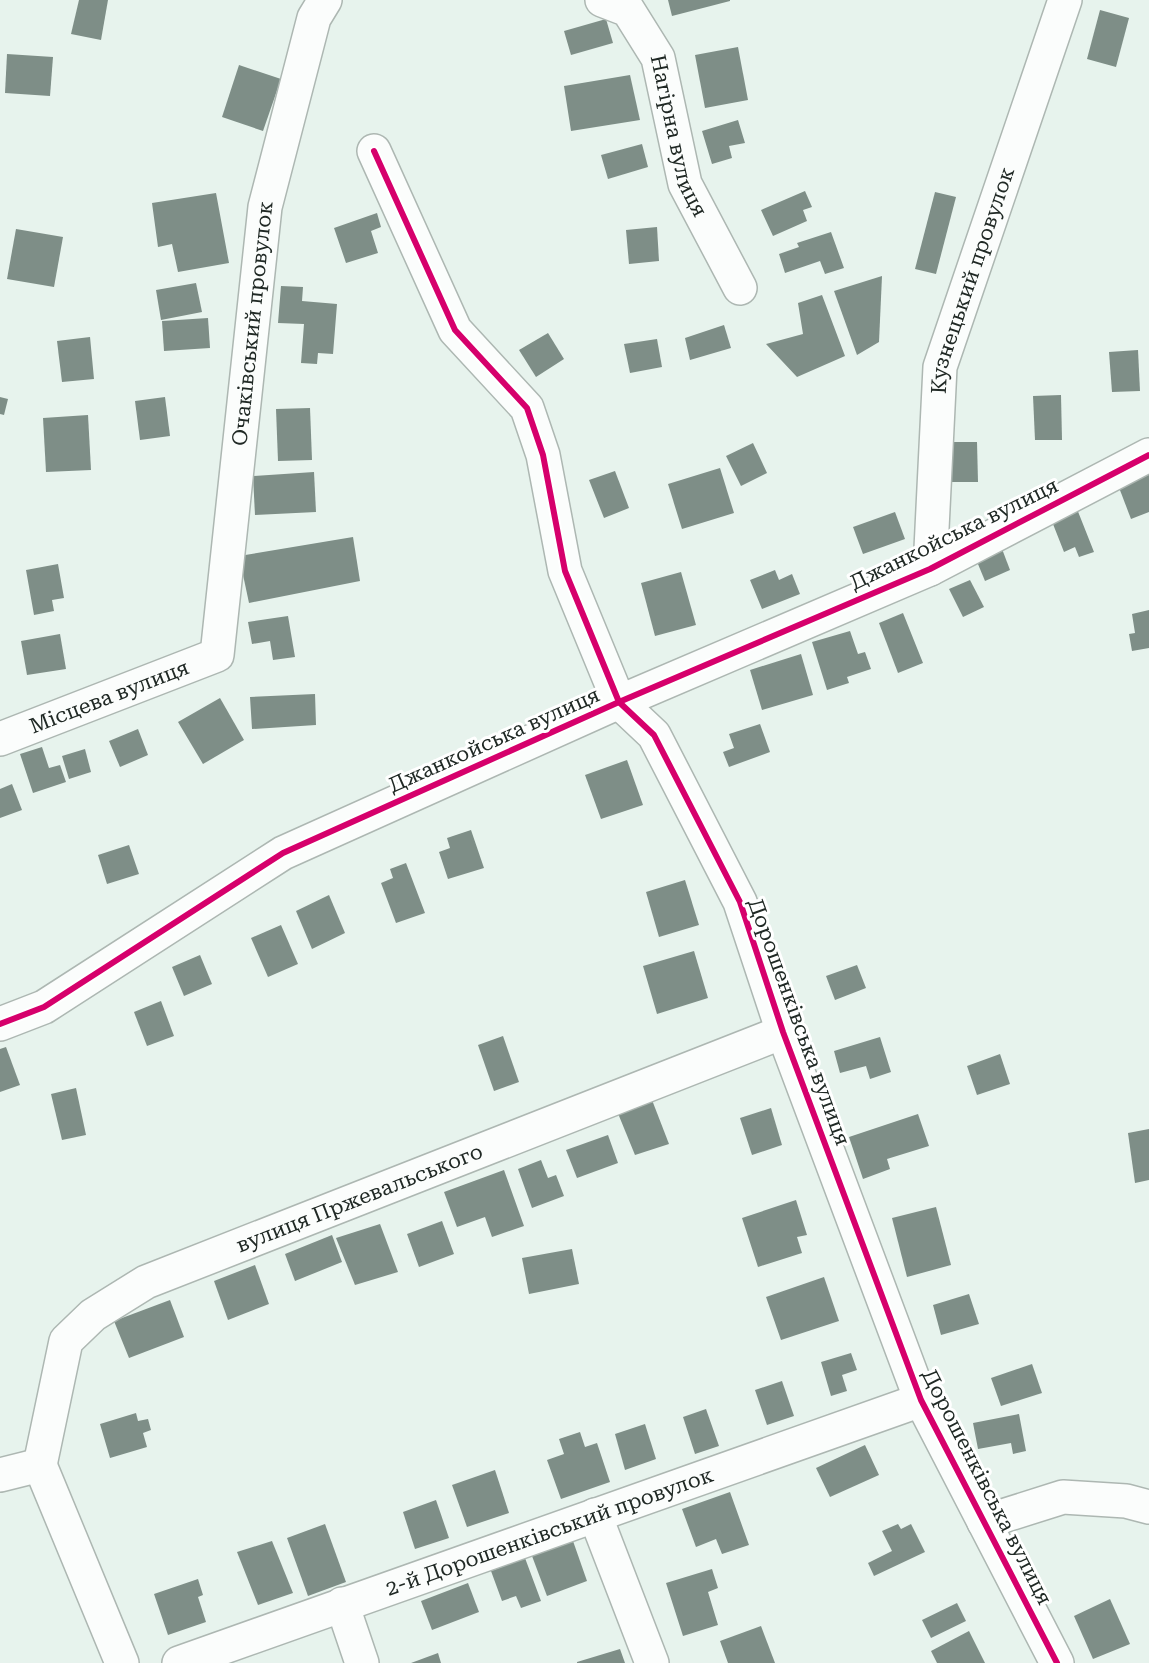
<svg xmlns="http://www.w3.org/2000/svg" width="1149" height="1663" font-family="'Roboto Serif',serif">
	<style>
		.building { fill: #7e8e87 }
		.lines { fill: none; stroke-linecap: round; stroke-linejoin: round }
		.minor-casing { stroke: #adb7b2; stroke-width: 36 }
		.minor { stroke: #fbfdfc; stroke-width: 33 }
		.cycleway-casing { stroke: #fff; stroke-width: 10 }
		.cycleway { stroke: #d6006c; stroke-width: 6 }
		.labels { text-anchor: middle; stroke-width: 6; stroke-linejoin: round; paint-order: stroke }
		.street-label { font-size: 21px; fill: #202925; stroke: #fff }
	</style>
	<rect width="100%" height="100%" fill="#e7f3ed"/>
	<g class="building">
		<path d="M79 0H108L101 40 71 34Z"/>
		<path d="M668 0H730V1L672 16Z"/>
		<path d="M1100 10 1129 18 1116 67 1087 59Z"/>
		<path d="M606 19 613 43 571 55 564 31Z"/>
		<path d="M738 47 748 100 705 108 695 55Z"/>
		<path d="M7 54 53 57 50 96 5 93Z"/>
		<path d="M239 65 281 79 263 131 222 117Z"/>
		<path d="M630 75 640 120 571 131 564 86Z"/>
		<path d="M738 120 745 143 729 146 732 158 712 164 702 131Z"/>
		<path d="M642 144 648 167 608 179 601 155Z"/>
		<path d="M805 191 812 207 803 210 807 221 773 236 761 210Z"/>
		<path d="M935 192 956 197 936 274 915 269Z"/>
		<path d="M216 193 229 263 178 272 172 244 158 247 152 203Z"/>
		<path d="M377 213 381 227 371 231 378 253 346 263 334 228Z"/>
		<path d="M657 227 659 261 629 264 626 230Z"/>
		<path d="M16 229 63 237 54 287 7 279Z"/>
		<path d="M831 232 844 268 825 274 820 261 785 273 779 254 799 247 797 243Z"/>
		<path d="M882 276 879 342 857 355 834 291Z"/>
		<path d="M196 283 202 312 161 320 156 290Z"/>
		<path d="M281 286 303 287 302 301 337 304 333 354 318 353 317 364 301 363 304 324 278 323Z"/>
		<path d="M822 295 845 356 797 377 766 344 803 334 798 303Z"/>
		<path d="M208 318 210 348 164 351 162 321Z"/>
		<path d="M724 325 731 348 690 360 685 338Z"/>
		<path d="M548 333 564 359 536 377 519 350Z"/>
		<path d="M90 337 94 379 62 382 57 341Z"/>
		<path d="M657 339 662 367 630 373 624 344Z"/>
		<path d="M1138 350 1140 391 1112 392 1109 352Z"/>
		<path d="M1061 395 1062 440H1035L1033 396Z"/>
		<path d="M0 397 8 399 4 415 0 414Z"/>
		<path d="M165 397 170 436 140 440 135 401Z"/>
		<path d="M310 408 312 460 278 461 276 409Z"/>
		<path d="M88 415 91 470 46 472 43 418Z"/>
		<path d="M949 442H977L978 482H950Z"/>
		<path d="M753 443 767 473 741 486 726 456Z"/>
		<path d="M1149 465V512L1131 519 1115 477Z"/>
		<path d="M720 468 734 513 682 529 668 484Z"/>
		<path d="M615 471 629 508 604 518 589 480Z"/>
		<path d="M314 472 316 512 255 515 253 476Z"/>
		<path d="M1077 509 1094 552 1079 557 1075 547 1064 552 1051 519Z"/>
		<path d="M895 512 905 539 863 554 853 527Z"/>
		<path d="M353 537 360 581 249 603 239 556Z"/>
		<path d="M999 541 1010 570 985 581 973 552Z"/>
		<path d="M58 564 64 598 52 600 54 611 34 615 26 570Z"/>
		<path d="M775 570 779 580 792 574 800 594 762 609 750 580Z"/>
		<path d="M681 572 696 625 655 636 641 583Z"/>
		<path d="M970 580 984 607 963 617 949 589Z"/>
		<path d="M1149 610V648L1132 651 1129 634 1135 633 1132 614Z"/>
		<path d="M903 613 923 663 898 673 879 623Z"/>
		<path d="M288 616 295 657 273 660 270 641 252 644 248 622Z"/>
		<path d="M850 631 858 654 865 652 871 669 847 677 849 683 827 690 812 642Z"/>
		<path d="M60 634 66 669 27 675 21 641Z"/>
		<path d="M801 654 813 695 762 710 750 670Z"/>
		<path d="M315 694 316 725 252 729 250 697Z"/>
		<path d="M220 698 244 740 203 764 178 722Z"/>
		<path d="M760 724 770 752 729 767 723 752 734 748 729 734Z"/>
		<path d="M138 729 148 755 120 767 109 741Z"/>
		<path d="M42 747 49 768 60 765 66 782 33 793 20 754Z"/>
		<path d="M85 749 91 772 69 779 62 756Z"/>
		<path d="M627 760 643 805 601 819 585 775Z"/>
		<path d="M12 784 22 810 0 818V789Z"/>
		<path d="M471 830 484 868 448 879 439 852 450 848 447 838Z"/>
		<path d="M129 845 139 874 107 884 98 855Z"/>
		<path d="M406 863 425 913 396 923 381 883 393 878 390 869Z"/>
		<path d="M685 880 699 925 659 937 646 892Z"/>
		<path d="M329 895 345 933 312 949 296 911Z"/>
		<path d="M281 925 298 964 268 977 251 938Z"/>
		<path d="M694 951 708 998 657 1014 643 966Z"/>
		<path d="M200 955 212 984 184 996 172 967Z"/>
		<path d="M857 965 866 988 835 1000 826 976Z"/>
		<path d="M161 1001 174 1036 147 1046 134 1012Z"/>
		<path d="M503 1036 519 1082 494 1091 478 1045Z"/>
		<path d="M880 1037 891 1072 870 1079 866 1066 840 1073 834 1051Z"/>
		<path d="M6 1047 20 1085 0 1092V1049Z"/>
		<path d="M1000 1054 1010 1084 977 1095 967 1066Z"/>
		<path d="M76 1088 86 1135 62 1140 51 1094Z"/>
		<path d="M652 1100 669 1144 635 1155 617 1111Z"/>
		<path d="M771 1108 782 1145 752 1155 740 1118Z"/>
		<path d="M918 1114 929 1146 887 1159 890 1169 863 1179 849 1137Z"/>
		<path d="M1149 1129V1180L1135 1183 1128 1133Z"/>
		<path d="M608 1135 618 1163 577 1178 566 1150Z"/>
		<path d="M541 1160 548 1178 556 1175 564 1196 532 1208 518 1169Z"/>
		<path d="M504 1170 524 1226 492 1237 485 1217 457 1227 444 1192Z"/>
		<path d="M796 1200 807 1235 797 1237 802 1253 758 1267 742 1218Z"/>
		<path d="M936 1207 951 1265 907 1277 892 1218Z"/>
		<path d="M442 1221 454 1254 419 1267 407 1234Z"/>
		<path d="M380 1224 398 1272 355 1285 336 1238Z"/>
		<path d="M332 1235 342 1262 295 1281 285 1254Z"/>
		<path d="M572 1249 579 1284 529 1294 522 1258Z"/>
		<path d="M255 1265 269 1304 228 1320 214 1281Z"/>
		<path d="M824 1277 839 1321 781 1340 766 1297Z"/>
		<path d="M969 1294 979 1324 941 1335 933 1305Z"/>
		<path d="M170 1300 184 1337 129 1358 114 1321Z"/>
		<path d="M851 1353 857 1370 842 1375 847 1391 831 1396 821 1362Z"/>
		<path d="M1032 1364 1042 1393 1001 1406 991 1378Z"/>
		<path d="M782 1381 794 1416 767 1425 755 1390Z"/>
		<path d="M706 1409 719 1446 695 1454 683 1417Z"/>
		<path d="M136 1413 138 1421 148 1419 151 1430 143 1433 147 1447 110 1458 100 1424Z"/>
		<path d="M1019 1414 1026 1451 1013 1454 1011 1443 978 1449 973 1423Z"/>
		<path d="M645 1424 656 1459 625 1470 615 1434Z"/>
		<path d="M580 1432 585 1447 597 1443 610 1482 561 1499 547 1460 564 1454 559 1439Z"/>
		<path d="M865 1445 879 1475 830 1497 816 1468Z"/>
		<path d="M495 1470 509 1513 467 1527 452 1485Z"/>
		<path d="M730 1492 749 1545 722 1554 716 1539 696 1547 682 1509Z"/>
		<path d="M436 1500 449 1538 415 1549 403 1512Z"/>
		<path d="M325 1524 346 1582 308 1596 287 1538Z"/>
		<path d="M898 1524 901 1529 911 1524 925 1552 874 1576 868 1563 892 1551 882 1531Z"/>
		<path d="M272 1541 293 1593 258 1605 237 1552Z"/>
		<path d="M573 1541 587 1581 547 1596 532 1556Z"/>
		<path d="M525 1558 541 1601 521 1608 516 1596 502 1601 491 1571Z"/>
		<path d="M712 1569 718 1588 708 1592 718 1625 683 1636 666 1583Z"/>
		<path d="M198 1579 203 1595 198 1597 206 1622 168 1635 154 1594Z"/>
		<path d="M468 1583 479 1612 432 1630 421 1601Z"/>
		<path d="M1110 1599 1130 1644 1093 1659 1074 1616Z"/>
		<path d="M957 1603 966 1621 931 1638 922 1620Z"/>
		<path d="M761 1626 775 1663H728L720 1641Z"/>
		<path d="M969 1631 985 1663H937L931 1651Z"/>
		<path d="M620 1649 625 1663H577V1662Z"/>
		<path d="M438 1653 441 1663H411Z"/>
	</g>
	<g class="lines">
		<defs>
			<g id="minor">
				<path id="s1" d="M602 0 628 10 658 58 685 184 740 288"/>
				<path d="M374 151 455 330 527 408 543 455 565 571 619 702 654 735 740 902 783 1032 921 1400 1057 1663"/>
				<path id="s2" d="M930 569 940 367 1065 0"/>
				<path id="s3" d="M0 739 217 655 265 207 314 18 325 0"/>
				<path d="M0 1024 44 1007 283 853 619 702 930 569 1149 455"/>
				<path id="s4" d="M40 1465 66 1341 93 1315 146 1282 783 1032"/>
				<path d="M40 1465 122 1663"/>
				<path d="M0 1475 40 1465"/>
				<path d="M595 1515 652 1663"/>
				<path d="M984 1522 1063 1497 1126 1501 1149 1507"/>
				<path d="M342 1604 362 1663"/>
				<path id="s5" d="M179 1663 921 1400"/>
			</g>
		</defs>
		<use href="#minor" class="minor-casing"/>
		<use href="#minor" class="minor"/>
		<defs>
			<g id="cycleway">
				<path d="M374 151 455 330 527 408 543 455 565 571 619 702 654 735 740 902 783 1032 921 1400 1057 1663"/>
				<path d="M0 1024 44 1007 283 853 619 702 930 569 1149 455"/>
			</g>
		</defs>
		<use href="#cycleway" class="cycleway-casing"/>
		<use href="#cycleway" class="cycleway"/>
	</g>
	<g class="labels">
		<g class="street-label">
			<text dy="7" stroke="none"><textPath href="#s1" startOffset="165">Нагірна вулиця</textPath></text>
			<text dy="7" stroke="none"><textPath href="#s2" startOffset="294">Кузнецький провулок</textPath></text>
			<text dy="7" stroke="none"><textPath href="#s3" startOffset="566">Очаківський провулок</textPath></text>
			<text transform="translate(954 534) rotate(-26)" y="7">Джанкойська вулиця</text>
			<text dy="7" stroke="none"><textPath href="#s3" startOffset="117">Місцева вулиця</textPath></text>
			<text transform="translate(494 740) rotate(-24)" y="7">Джанкойська вулиця</text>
			<text transform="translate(799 1022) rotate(70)" y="7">Дорошенківська вулиця</text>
			<text dy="7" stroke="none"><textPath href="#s4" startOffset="456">вулиця Пржевальського</textPath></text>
			<text transform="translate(987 1487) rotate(63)" y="7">Дорошенківська вулиця</text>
			<text dy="7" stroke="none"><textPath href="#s5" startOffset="393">2-й Дорошенківський провулок</textPath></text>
		</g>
	</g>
</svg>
